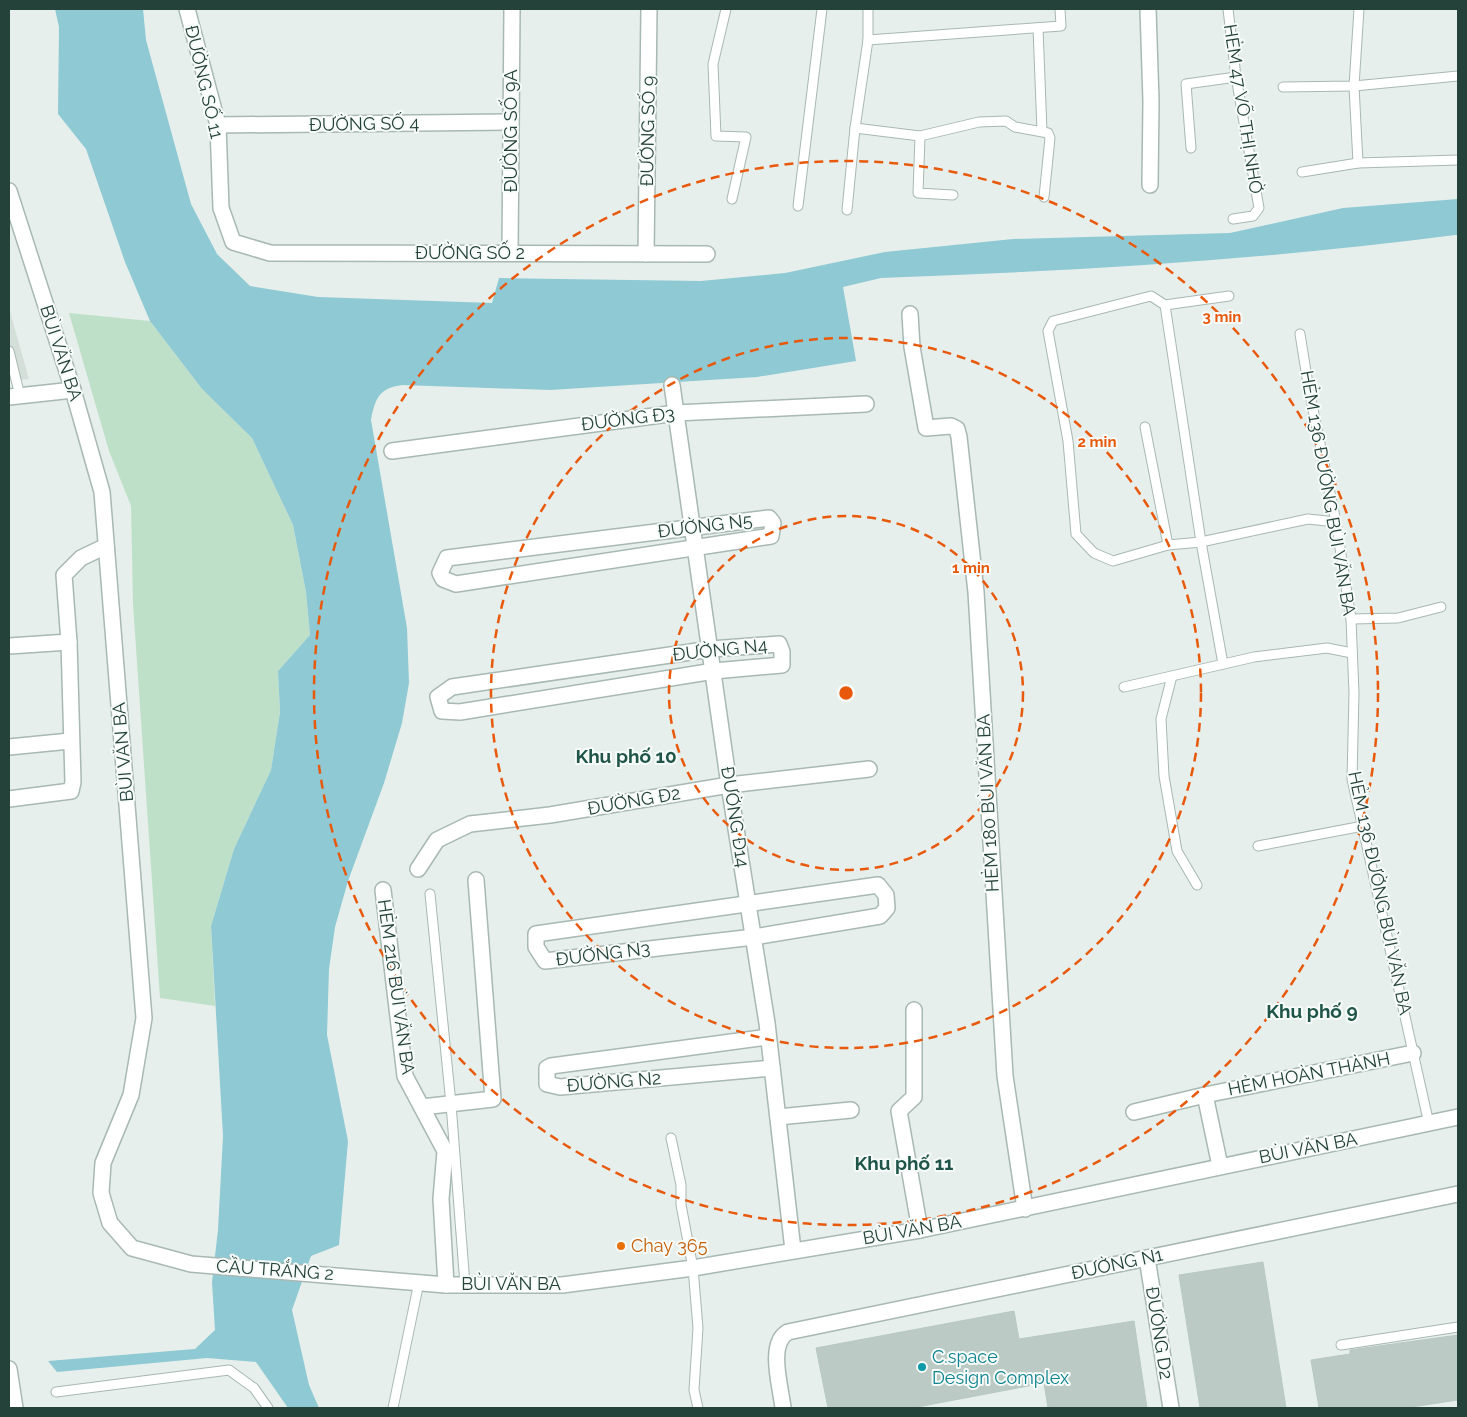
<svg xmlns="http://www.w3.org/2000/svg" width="1467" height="1417" font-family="Raleway,sans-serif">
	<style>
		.built { fill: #d4dfda }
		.green { fill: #bfe0c8 }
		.water { fill: #8ec9d4 }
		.building { fill: #bbcac4; stroke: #b8c9c2 }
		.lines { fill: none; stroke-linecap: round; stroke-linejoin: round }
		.lane-casing { stroke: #a8b8b2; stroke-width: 11 }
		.street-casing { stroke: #a8b8b2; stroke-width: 18 }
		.lane { stroke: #fff; stroke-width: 9 }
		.street { stroke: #fff; stroke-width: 15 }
		.ring { fill: none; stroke: #e8590c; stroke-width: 2.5; stroke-dasharray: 9 6 }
		.food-dot { fill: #e8710a; stroke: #f7fbf9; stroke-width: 2 }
		.culture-dot { fill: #0f9aa8; stroke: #f7fbf9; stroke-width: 2 }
		.labels { text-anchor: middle; stroke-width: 4; stroke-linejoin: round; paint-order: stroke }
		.street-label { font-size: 18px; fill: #24423a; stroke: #f7fbf9 }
		.food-label { font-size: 18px; fill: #c56008; stroke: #f7fbf9; text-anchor: start }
		.culture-label { font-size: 18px; fill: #0d838f; stroke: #f7fbf9; text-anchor: start }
		.neighbourhood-label { font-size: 19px; font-weight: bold; fill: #1f5548; stroke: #f7fbf9 }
		.centre { fill: #e8590c; stroke: #f7fbf9; stroke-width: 2.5 }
		.ring-label { font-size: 15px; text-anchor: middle; font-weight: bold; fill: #e8590c; stroke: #f7fbf9; stroke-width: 4; stroke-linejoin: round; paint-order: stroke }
	</style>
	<rect width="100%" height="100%" fill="#e6efeb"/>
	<path class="built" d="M9 308 29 379 9 381Z"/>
	<path class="green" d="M69 313 150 321 202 389 252 438 293 525 306 592 310 635 278 671 280 712 271 770 234 849 211 926 215 1006 160 998 133 604 131 506 109 451Z"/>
	<path class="water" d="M55 9H143L146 40 191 204 217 254 250 286 318 297 492 303 499 278 701 281 785 273 885 252 1013 239 1230 233 1343 208 1458 199V235H1455C1264 260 1074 271 881 278L843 287 856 361 757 377 550 390 402 385C379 388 375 399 371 420L407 628 409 683 402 723 384 783 348 881 335 927 329 969 327 1035 348 1141 339 1245 311 1256 292 1310 309 1385 319 1408H288L256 1362 207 1358 57 1372 48 1361 195 1349 215 1330 212 1282 218 1230 223 1136 211 926 234 849 271 770 280 712 278 671 310 635 306 592 293 525 252 438 202 389 150 321 125 262 86 149 58 114 59 27Z"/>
	<g class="building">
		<path d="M1263 1262 1286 1408H1200L1179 1275Z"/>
		<path d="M1014 1311 1019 1339 1134 1321 1147 1408H1048L1044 1383 912 1408H828L816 1348Z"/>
		<path d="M1458 1335V1400L1405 1408H1319L1311 1360 1350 1354V1350Z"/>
	</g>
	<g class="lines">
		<defs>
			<g id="lane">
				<path d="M726 9 713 64 716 136 746 137 732 199"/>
				<path d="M1228 9 1236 77 1259 208 1253 216 1233 219"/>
				<path d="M1038 28 1042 131"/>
				<path d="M868 40 1061 26 1060 9"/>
				<path d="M1283 87 1354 86 1458 76"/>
				<path d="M855 128 920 136 979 122 1006 121 1015 127 1048 133 1050 138 1044 197"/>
				<path d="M920 136 918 193 953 195"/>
				<path d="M1191 148 1186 84 1236 77"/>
				<path d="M1358 163 1354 86 1359 9"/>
				<path d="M1302 172 1358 163 1458 160"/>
				<path d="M798 206 822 9"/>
				<path d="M847 210 855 128 868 40V9"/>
				<path d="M1229 296 1165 305 1151 296 1053 321 1048 331 1068 441 1076 534 1094 553 1113 561 1168 545 1201 542 1308 519 1336 522"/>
				<path d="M1165 305 1201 542 1223 664"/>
				<path d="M1300 334 1309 390 1336 522 1351 619 1354 693 1352 779 1429 1124"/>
				<path d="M9 351 20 396"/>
				<path d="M1145 427 1168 545"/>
				<path d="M1351 619 1398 618 1441 607"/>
				<path d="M1172 676 1161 719 1164 776 1177 851 1197 885"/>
				<path d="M1124 687 1254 657 1327 648 1352 653"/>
				<path d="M1258 846 1363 826"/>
				<path d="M430 894 451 1104 465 1285"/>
				<path d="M671 1138 681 1185V1205L693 1268 698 1328 694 1390 698 1408"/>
				<path d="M1341 1345 1458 1327"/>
				<path d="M56 1392 229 1370 254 1388 268 1408"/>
				<path d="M393 1408 419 1282"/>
			</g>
			<g id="street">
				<path d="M187 9 218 125 221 208 233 242 270 253 707 254"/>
				<path d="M1148 9 1151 101 1150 185"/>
				<path d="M218 125 511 122"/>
				<path d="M9 191 73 390 102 492 144 1018 131 1095 103 1163 101 1193 110 1223 132 1248 191 1264 446 1285H562L693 1268 920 1230 1458 1117"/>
				<path d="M510 253 512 9"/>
				<path d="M646 254 649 9"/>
				<path d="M910 314 912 347 926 428 951 426 957 429 959 437 976 592 1005 1076 1025 1209"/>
				<path d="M672 385 729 785 767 1023 793 1250"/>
				<path d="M9 397 73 390"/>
				<path d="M392 451 676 413 866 404"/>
				<path d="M769 518 773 523 771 536 456 584 443 579 440 573 447 558Z"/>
				<path d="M779 644 782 652V665L714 671 460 712 442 711 438 697 452 687 711 649Z"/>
				<path d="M9 646 69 642"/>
				<path d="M9 747 70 741"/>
				<path d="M9 799 71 791 73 782 69 642 64 575 81 558 106 546"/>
				<path d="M418 869 437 840 470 824 550 815 729 785 869 769"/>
				<path d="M878 885 886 895 887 908 880 916 754 937 545 961 536 947V934Z"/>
				<path d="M383 890 405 1076 445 1151 441 1199 446 1285"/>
				<path d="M914 1010V1097L899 1111 920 1230"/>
				<path d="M768 1037 551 1066 547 1068V1084L560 1087 772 1068"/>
				<path d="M1205 1095 1220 1166"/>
				<path d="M422 1107 493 1099 476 880"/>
				<path d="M1134 1112 1205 1095 1413 1053"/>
				<path d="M778 1117 851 1110"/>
				<path d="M1147 1258 1171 1408"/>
				<path d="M9 1369 15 1408"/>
				<path d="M783 1408C781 1388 767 1343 788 1332L1458 1194"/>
			</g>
		</defs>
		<use href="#lane" class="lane-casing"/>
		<use href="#street" class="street-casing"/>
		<use href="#lane" class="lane"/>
		<use href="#street" class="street"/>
	</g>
	<g class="ring">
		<circle cx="846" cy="693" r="177"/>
		<circle cx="846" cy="693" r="355"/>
		<circle cx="846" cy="693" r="532"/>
	</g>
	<circle class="food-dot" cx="621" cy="1246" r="5"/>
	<circle class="culture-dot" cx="922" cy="1367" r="5"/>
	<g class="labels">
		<g class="street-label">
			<text transform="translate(204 82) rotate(77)" y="6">ĐƯỜNG SỐ 11</text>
			<text transform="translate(1243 109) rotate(81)" y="6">HẺM 47 VÕ THỊ NHỜ</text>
			<text transform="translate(364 124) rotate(-1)" y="6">ĐƯỜNG SỐ 4</text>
			<text transform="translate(511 131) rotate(-90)" y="6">ĐƯỜNG SỐ 9A</text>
			<text transform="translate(648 131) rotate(-89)" y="6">ĐƯỜNG SỐ 9</text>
			<text x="470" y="259">ĐƯỜNG SỐ 2</text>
			<text transform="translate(61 353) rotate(72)" y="6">BÙI VĂN BA</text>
			<text transform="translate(628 419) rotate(-7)" y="6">ĐƯỜNG Đ3</text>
			<text transform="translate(1328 493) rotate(80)" y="6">HẺM 136 ĐƯỜNG BÙI VĂN BA</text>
			<text transform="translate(705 526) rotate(-7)" y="6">ĐƯỜNG N5</text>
			<text transform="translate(720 650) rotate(-6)" y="6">ĐƯỜNG N4</text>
			<text transform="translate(123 752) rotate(-95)" y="6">BÙI VĂN BA</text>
			<text transform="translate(634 801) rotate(-10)" y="6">ĐƯỜNG Đ2</text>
			<text transform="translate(988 803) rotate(-93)" y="6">HẺM 180 BÙI VĂN BA</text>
			<text transform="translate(735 817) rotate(81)" y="6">ĐƯỜNG Đ14</text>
			<text transform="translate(1380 893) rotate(78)" y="6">HẺM 136 ĐƯỜNG BÙI VĂN BA</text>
			<text transform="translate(603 954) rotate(-7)" y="6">ĐƯỜNG N3</text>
			<text transform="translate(396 987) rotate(82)" y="6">HẺM 216 BÙI VĂN BA</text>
			<text transform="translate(1309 1074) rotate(-11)" y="6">HẺM HOÀN THÀNH</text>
			<text transform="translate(614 1082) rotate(-5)" y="6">ĐƯỜNG N2</text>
			<text transform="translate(1308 1148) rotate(-11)" y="6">BÙI VĂN BA</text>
			<text transform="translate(912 1230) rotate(-10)" y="6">BÙI VĂN BA</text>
			<text transform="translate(1117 1264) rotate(-12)" y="6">ĐƯỜNG N1</text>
			<text transform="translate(275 1270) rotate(4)" y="6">CẦU TRẮNG 2</text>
			<text x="511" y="1290">BÙI VĂN BA</text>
			<text transform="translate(1159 1333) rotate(81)" y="6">ĐƯỜNG D2</text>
		</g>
		<g class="food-label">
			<text x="631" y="1252">Chay 365</text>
		</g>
		<g class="culture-label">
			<text x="932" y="1363">C.space<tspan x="932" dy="21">Design Complex</tspan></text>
		</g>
		<g class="neighbourhood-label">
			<text x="626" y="763">Khu phố 10</text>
			<text x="1312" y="1018">Khu phố 9</text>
			<text x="904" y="1170">Khu phố 11</text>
		</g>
	</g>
	<circle cx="846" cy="693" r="8" class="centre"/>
	<g class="ring-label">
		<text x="1222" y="322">3 min</text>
		<text x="1097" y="447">2 min</text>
		<text x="971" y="573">1 min</text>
	</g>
	<rect width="1467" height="1417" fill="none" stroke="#24423a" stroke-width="20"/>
</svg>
